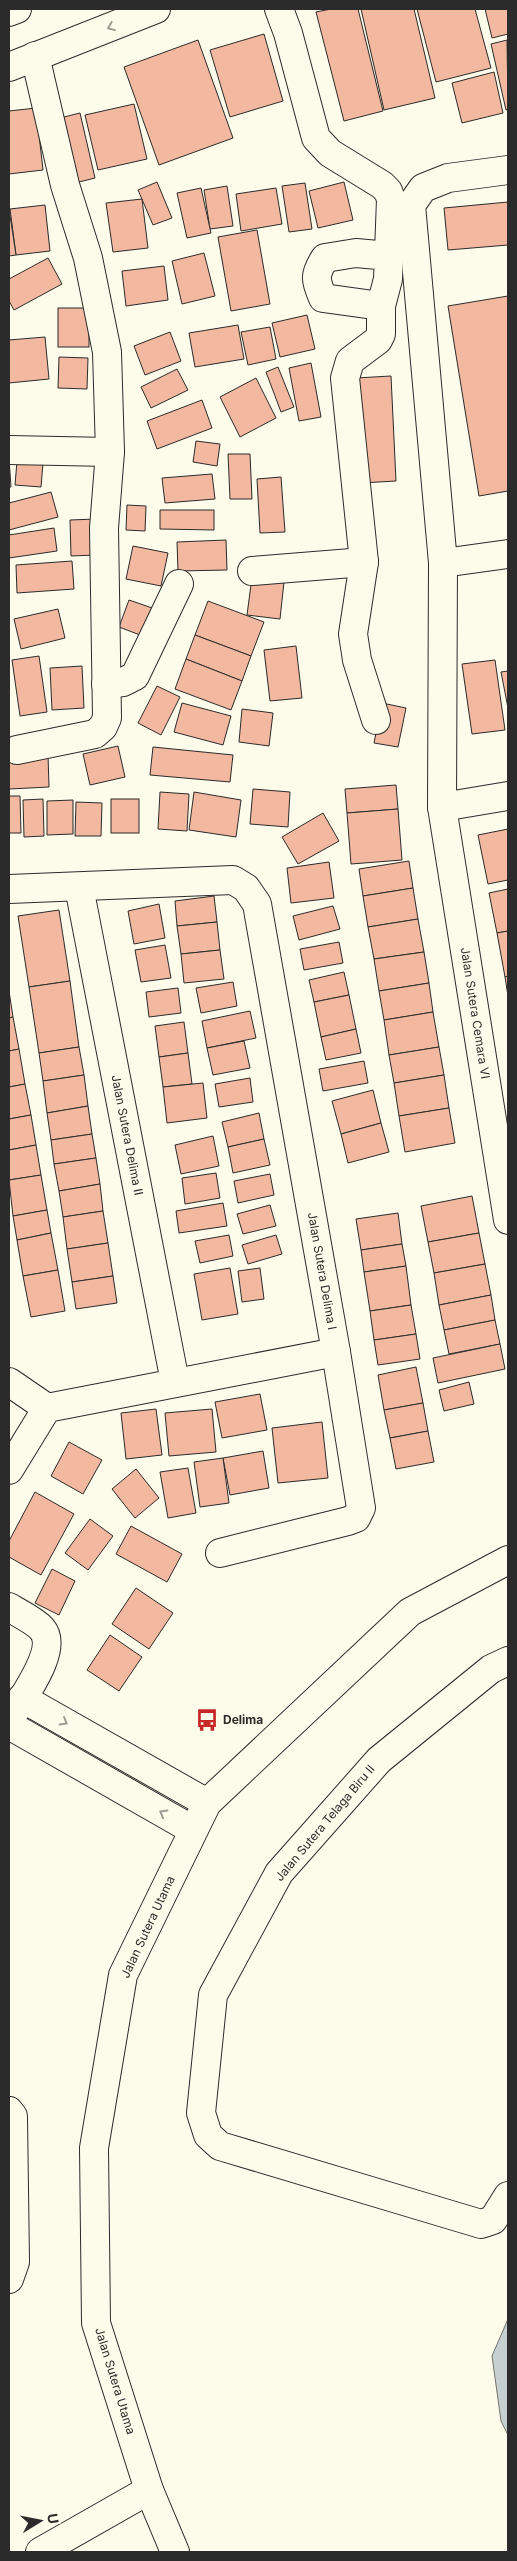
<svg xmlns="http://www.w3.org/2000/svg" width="517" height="2561" font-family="Inter,sans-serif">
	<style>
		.water { fill: #c7d0d0; stroke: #74746e }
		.building { fill: #f2b8a0; stroke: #2b2b2b }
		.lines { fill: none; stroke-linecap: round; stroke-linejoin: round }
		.minor-casing { stroke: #2b2b2b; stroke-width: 30 }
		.major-casing { stroke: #2b2b2b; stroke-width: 30 }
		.minor { stroke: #fdfbea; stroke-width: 28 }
		.major { stroke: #fdfbea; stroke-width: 28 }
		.oneway { stroke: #9e9d94 }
		.labels { text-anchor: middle; stroke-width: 4; stroke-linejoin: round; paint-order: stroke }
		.street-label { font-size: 12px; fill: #2b2b2b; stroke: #fdfbea }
		.poi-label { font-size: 12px; font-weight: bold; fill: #2b2b2b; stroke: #fdfbea; text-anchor: start }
	</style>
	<rect width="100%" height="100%" fill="#fdfbea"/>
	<path class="water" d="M508 2319V2435L501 2421 492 2356Z"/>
	<g class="building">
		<path d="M331 9H358L383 111 344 121 316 12Z"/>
		<path d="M361 9H414L435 98 384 110Z"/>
		<path d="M417 9H475L491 68 436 82Z"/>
		<path d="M485 9H508V34L492 38Z"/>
		<path d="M264 34 283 101 230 117 210 50Z"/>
		<path d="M198 40 233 138 159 165 124 67Z"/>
		<path d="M507 40 508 109 506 110 491 44Z"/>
		<path d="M494 72 503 113 462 123 452 83Z"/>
		<path d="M134 104 147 159 98 170 85 115Z"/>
		<path d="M36 108 43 170 9 174V111Z"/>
		<path d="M80 113 95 178 75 183 60 118Z"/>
		<path d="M157 182 172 218 153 225 138 190Z"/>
		<path d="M344 182 353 220 318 228 309 191Z"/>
		<path d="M305 183 312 229 289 232 282 186Z"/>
		<path d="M227 186 233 226 210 229 204 190Z"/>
		<path d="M201 188 211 233 187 238 177 193Z"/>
		<path d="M276 188 282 224 241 231 236 194Z"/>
		<path d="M142 199 148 248 113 252 106 203Z"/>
		<path d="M508 202V245L448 250 444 208Z"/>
		<path d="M45 205 50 251 16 255 10 209Z"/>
		<path d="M9 209 16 255 9 256Z"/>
		<path d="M257 230 270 304 231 311 218 237Z"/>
		<path d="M204 253 215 296 182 304 172 261Z"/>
		<path d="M48 258 62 284 14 310 9 301V279Z"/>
		<path d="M164 266 168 300 126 306 122 271Z"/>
		<path d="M508 296V491L479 496 448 306Z"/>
		<rect x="58" y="308" width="31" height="39"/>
		<path d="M307 315 315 349 280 357 272 323Z"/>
		<path d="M238 325 244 359 195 367 189 333Z"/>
		<path d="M270 327 276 359 248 365 241 332Z"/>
		<path d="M170 332 181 361 145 375 134 346Z"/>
		<path d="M45 337 49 379 9 383V340Z"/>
		<path d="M59 357 88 358 87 389 58 388Z"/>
		<path d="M311 363 321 417 299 421 289 368Z"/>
		<path d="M278 367 294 407 281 412 266 372Z"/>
		<path d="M177 369 188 390 151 408 141 387Z"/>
		<path d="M391 376 396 481 361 483 356 378Z"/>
		<path d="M256 378 276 418 240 437 220 397Z"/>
		<path d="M202 400 212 428 157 449 147 421Z"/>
		<path d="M196 441 220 444 217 466 193 462Z"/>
		<path d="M228 454H250L252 499H230Z"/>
		<path d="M9 458 11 487H9Z"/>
		<path d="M17 461 43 463 41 487 15 485Z"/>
		<path d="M212 474 215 499 165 503 162 478Z"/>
		<path d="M281 477 285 532 260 533 257 479Z"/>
		<path d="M51 492 58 517 9 530V503Z"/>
		<path d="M127 505 146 506 145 531 126 530Z"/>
		<path d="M160 510H214V530L160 529Z"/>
		<path d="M95 519 96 555 71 556 70 520Z"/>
		<path d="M54 528 57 551 9 558V535Z"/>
		<path d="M226 540 227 570 178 571 177 542Z"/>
		<path d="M133 546 168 553 161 586 126 579Z"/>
		<path d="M72 561 74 589 17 593 16 565Z"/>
		<path d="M252 577 284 582 280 619 247 615Z"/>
		<path d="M129 600 158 610 148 638 119 627Z"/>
		<path d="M208 601 264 622 251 656 195 635Z"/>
		<path d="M58 609 65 638 21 649 14 619Z"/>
		<path d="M195 635 251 656 242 681 186 659Z"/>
		<path d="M296 646 302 698 270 701 264 650Z"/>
		<path d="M39 656 47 712 20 716 12 660Z"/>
		<path d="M186 659 242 681 231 710 175 689Z"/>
		<path d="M495 660 505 730 472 734 462 664Z"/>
		<path d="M82 666 84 708 52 710 50 668Z"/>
		<path d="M508 671V708L501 672Z"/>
		<path d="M157 686 180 697 161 735 138 723Z"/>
		<path d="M182 703 231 716 223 745 174 732Z"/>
		<path d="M382 703 406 708 398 747 374 743Z"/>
		<path d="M242 709 273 713 269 746 239 742Z"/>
		<path d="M118 746 125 777 90 785 83 754Z"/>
		<path d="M153 747 233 755 230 782 150 775Z"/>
		<path d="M48 754 49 787 9 789V756Z"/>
		<path d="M396 785 398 809 347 813 345 789Z"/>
		<path d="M253 789 290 792 288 827 250 824Z"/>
		<path d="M160 792 189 794 187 831 158 829Z"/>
		<path d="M194 792 241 800 236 837 189 830Z"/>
		<path d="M9 796H20L21 833H9Z"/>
		<path d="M43 799 44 836 24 837 23 800Z"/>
		<rect x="111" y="799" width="28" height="34"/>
		<path d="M73 800V834L47 835V801Z"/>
		<path d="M76 802 102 803 101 836H75Z"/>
		<path d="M398 809 402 860 351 864 347 813Z"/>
		<path d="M323 813 339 841 298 864 282 837Z"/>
		<path d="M508 829V880L488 884 478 835Z"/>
		<path d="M409 861 413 888 363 896 359 869Z"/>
		<path d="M329 862 334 898 291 903 287 868Z"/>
		<path d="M413 888 418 919 368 927 363 896Z"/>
		<path d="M508 889V931L497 933 489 893Z"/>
		<path d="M214 896 217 922 177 926 175 901Z"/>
		<path d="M159 904 165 938 134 944 128 911Z"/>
		<path d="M333 906 340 929 299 940 293 916Z"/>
		<path d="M59 910 70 981 29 987 18 916Z"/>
		<path d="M418 919 424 952 374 959 368 927Z"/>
		<path d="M217 922 220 950 181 954 177 926Z"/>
		<path d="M508 931V976L505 977 497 933Z"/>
		<path d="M339 942 343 963 304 970 300 949Z"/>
		<path d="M165 945 171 978 141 982 135 950Z"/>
		<path d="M220 950 224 979 184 983 181 954Z"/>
		<path d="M424 952 429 983 379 991 374 959Z"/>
		<path d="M344 972 349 995 314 1002 309 980Z"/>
		<path d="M508 976V996L505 977Z"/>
		<path d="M70 981 79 1047 39 1053 29 987Z"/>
		<path d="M233 982 237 1006 201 1013 196 988Z"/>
		<path d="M429 983 433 1012 384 1020 379 991Z"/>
		<path d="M178 988 181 1013 149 1017 146 992Z"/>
		<path d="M9 991 13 1017 9 1018Z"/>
		<path d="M349 995 356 1029 321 1037 314 1002Z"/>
		<path d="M250 1011 256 1038 207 1048 202 1021Z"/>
		<path d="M433 1012 439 1047 389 1055 384 1020Z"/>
		<path d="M13 1017 19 1049 9 1051V1018Z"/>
		<path d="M184 1022 188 1053 159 1057 155 1026Z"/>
		<path d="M356 1029 361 1053 326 1060 321 1037Z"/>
		<path d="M244 1041 250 1068 213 1075 207 1048Z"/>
		<path d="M79 1047 84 1075 43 1081 39 1053Z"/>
		<path d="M439 1047 444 1075 394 1083 389 1055Z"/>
		<path d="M19 1049 25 1084 9 1087V1051Z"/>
		<path d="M188 1053 192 1084 163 1087 159 1057Z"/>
		<path d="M364 1061 368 1083 323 1091 319 1069Z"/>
		<path d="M84 1075 88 1106 47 1113 43 1081Z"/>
		<path d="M444 1075 449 1108 399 1116 394 1083Z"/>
		<path d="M250 1078 253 1102 219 1107 215 1084Z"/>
		<path d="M203 1083 207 1118 167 1123 163 1087Z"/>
		<path d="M25 1084 31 1115 9 1119V1087Z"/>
		<path d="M373 1090 381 1123 341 1134 332 1101Z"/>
		<path d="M88 1106 92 1134 51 1140 47 1113Z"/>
		<path d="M449 1108 455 1143 405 1152 399 1116Z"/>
		<path d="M259 1113 264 1139 228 1147 222 1122Z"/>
		<path d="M31 1115 36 1145 9 1150V1119Z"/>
		<path d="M381 1123 389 1152 348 1163 341 1134Z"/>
		<path d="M92 1134 96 1158 54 1164 51 1140Z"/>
		<path d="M213 1136 219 1166 181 1174 175 1145Z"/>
		<path d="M264 1139 270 1165 233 1173 228 1147Z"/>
		<path d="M36 1145 41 1175 9 1180V1150Z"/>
		<path d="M96 1158 100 1184 59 1191 54 1164Z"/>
		<path d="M216 1173 220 1198 185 1204 182 1178Z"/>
		<path d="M270 1174 274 1195 238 1203 234 1181Z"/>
		<path d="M41 1175 47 1210 13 1216 9 1180Z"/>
		<path d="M100 1184 103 1211 63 1217 59 1191Z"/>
		<path d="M472 1196 479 1233 428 1242 421 1206Z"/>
		<path d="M223 1203 227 1226 179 1233 176 1211Z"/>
		<path d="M270 1205 276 1226 243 1234 237 1214Z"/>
		<path d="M47 1210 51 1233 17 1240 13 1216Z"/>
		<path d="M103 1211 108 1243 67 1249 63 1217Z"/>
		<path d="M398 1213 402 1244 361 1250 356 1219Z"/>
		<path d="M51 1233 58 1270 23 1276 17 1240Z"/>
		<path d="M479 1233 485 1264 434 1273 428 1242Z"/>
		<path d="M229 1235 233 1256 200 1263 195 1241Z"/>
		<path d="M276 1235 282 1254 248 1264 242 1245Z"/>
		<path d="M108 1243 113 1276 72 1282 67 1249Z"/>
		<path d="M402 1244 406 1266 364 1272 361 1250Z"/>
		<path d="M485 1264 491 1295 439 1305 434 1273Z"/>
		<path d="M406 1266 411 1305 370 1311 364 1272Z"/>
		<path d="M230 1268 238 1314 202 1320 194 1274Z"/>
		<path d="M260 1268 264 1299 242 1302 238 1271Z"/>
		<path d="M58 1270 65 1311 31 1317 23 1276Z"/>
		<path d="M113 1276 117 1303 76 1309 72 1282Z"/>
		<path d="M491 1295 495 1320 444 1330 439 1305Z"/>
		<path d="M411 1305 416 1334 374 1340 370 1311Z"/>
		<path d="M495 1320 500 1344 449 1354 444 1330Z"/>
		<path d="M416 1334 420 1359 378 1365 374 1340Z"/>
		<path d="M500 1344 505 1369 438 1383 433 1358Z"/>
		<path d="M416 1367 423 1403 384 1410 378 1375Z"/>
		<path d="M469 1382 474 1404 444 1411 439 1390Z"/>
		<path d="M260 1394 267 1430 222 1438 215 1402Z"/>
		<path d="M423 1403 428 1431 390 1438 384 1410Z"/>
		<path d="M156 1409 162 1455 126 1459 121 1413Z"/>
		<path d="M212 1409 216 1452 169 1456 165 1413Z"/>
		<path d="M322 1422 328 1478 278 1483 272 1428Z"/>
		<path d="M428 1431 434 1462 396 1469 390 1438Z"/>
		<path d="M69 1442 102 1460 83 1494 51 1476Z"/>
		<path d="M263 1451 269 1488 230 1495 223 1458Z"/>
		<path d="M223 1458 229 1503 200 1507 194 1462Z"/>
		<path d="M188 1468 196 1513 168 1518 160 1472Z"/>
		<path d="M136 1469 159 1498 135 1518 112 1489Z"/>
		<path d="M35 1492 74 1514 41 1575 9 1557V1541Z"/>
		<path d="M90 1519 113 1536 88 1570 65 1553Z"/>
		<path d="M131 1526 182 1554 167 1582 116 1554Z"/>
		<path d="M52 1569 75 1581 59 1615 35 1603Z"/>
		<path d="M136 1588 173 1613 149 1649 112 1624Z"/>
		<path d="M110 1635 142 1657 119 1691 87 1670Z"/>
	</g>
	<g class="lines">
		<defs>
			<g id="minor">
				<path d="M279 9 288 33 316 138 330 153 382 185 388 191 391 199 388 279 381 306 323 298C315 280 314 275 325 258L356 253 389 256"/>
				<path d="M508 170 448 178 423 188 411 205 443 563 442 807 508 1220"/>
				<path d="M9 450 110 452"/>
				<path d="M443 563 508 554"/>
				<path d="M252 571 364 562"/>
				<path d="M106 684 123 682 135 676 179 584"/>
				<path d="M376 720 357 660 353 634 364 562 345 378 350 361 378 340 381 334V306"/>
				<path d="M17 750 95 734 103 727 107 718 104 528 110 452 107 352 88 258 65 185 35 56"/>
				<path d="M442 807 508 796"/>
				<path d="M79 887 175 1382"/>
				<path d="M9 889 233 880 246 888 257 904 336 1352 361 1508 356 1518 348 1521 220 1553"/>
				<path d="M9 1382 47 1408"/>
				<path d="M9 1470 47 1408 336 1352"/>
				<path d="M9 1607C18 1613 34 1620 42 1629 59 1649 24 1695 13 1714"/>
				<path d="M508 1661 491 1669 379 1760 279 1873 213 1995 201 2113 208 2135 220 2146 481 2224 493 2220 508 2196"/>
				<path d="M22 1698 207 1803"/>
				<path d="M9 1725 193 1830"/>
				<path d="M9 2111 13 2116 15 2262 9 2279"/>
				<path d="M40 2552 149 2490"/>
				<path d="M175 2552 149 2490 96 2323 94 2148 123 1975 207 1803 410 1612 508 1560"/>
			</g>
			<g id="major">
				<path d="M9 12 17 9"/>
				<path d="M9 67 156 9"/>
			</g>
		</defs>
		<use href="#minor" class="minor-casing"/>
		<use href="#major" class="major-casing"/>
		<use href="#minor" class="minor"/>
		<use href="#major" class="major"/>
	</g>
	<defs><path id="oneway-chevron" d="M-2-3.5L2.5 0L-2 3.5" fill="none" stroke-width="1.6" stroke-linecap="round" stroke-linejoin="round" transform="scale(1.25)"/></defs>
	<g class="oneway">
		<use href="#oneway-chevron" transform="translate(111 27) rotate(158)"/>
		<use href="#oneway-chevron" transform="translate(64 1722) rotate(30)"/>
		<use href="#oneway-chevron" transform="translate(163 1813) rotate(-150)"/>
	</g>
	<defs>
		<symbol id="bus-bare" viewBox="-9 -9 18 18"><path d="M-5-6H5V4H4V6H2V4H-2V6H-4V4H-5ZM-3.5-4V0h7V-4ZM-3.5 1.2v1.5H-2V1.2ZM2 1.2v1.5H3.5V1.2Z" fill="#c62828" stroke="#fdfbea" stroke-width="2.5" paint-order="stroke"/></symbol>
	</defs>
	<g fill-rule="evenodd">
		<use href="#bus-bare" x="191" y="1704" width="32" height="32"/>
	</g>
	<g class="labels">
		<g class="street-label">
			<text transform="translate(475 1013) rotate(81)" y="4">Jalan Sutera Cemara VI</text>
			<text transform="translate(127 1135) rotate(79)" y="4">Jalan Sutera Delima II</text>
			<text transform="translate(322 1271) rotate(80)" y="4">Jalan Sutera Delima I</text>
			<text transform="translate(325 1823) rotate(-50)" y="4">Jalan Sutera Telaga Biru II</text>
			<text transform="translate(148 1927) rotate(-65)" y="4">Jalan Sutera Utama</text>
			<text transform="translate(115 2381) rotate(73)" y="4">Jalan Sutera Utama</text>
		</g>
		<g class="poi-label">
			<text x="223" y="1724">Delima</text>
		</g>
	</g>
	<rect width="517" height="2561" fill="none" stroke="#2b2b2b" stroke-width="20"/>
	<g transform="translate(40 2521) rotate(80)" stroke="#fdfbea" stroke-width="4" paint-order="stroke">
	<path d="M0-4L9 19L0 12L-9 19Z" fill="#2b2b2b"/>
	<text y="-8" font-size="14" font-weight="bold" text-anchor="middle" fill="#2b2b2b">U</text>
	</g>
</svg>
